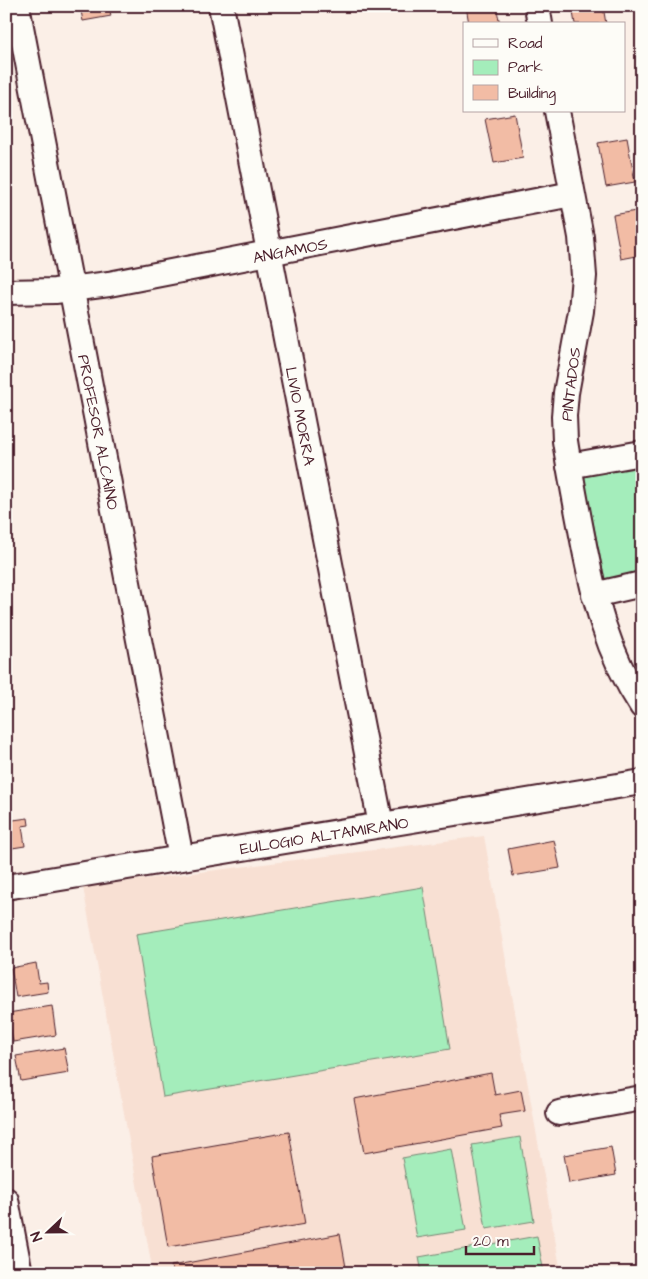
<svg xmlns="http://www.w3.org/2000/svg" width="648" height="1279" font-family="'Architects Daughter',sans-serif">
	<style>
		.built { fill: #f8e0d3 }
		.green { fill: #a4edbb; stroke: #778673 }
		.building { fill: #f2bca5; stroke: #4a1f2b }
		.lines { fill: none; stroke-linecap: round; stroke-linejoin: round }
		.minor-casing { stroke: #4a1f2b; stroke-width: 28 }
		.minor { stroke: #fdfcf7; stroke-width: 24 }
		.labels { text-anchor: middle; stroke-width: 5; stroke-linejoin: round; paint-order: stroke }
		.street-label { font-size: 16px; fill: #4a1f2b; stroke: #fdfcf7 }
	</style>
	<rect width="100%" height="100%" fill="#fbefe7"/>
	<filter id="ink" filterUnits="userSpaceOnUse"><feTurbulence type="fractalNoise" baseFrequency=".02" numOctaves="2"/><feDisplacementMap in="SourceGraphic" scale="10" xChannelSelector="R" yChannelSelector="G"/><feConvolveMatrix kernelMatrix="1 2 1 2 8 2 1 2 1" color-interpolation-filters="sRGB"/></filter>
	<g filter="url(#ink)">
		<path class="built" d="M484 836 561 1273H153L83 887Z"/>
		<g class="green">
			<path d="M642 462V573L605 580 583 474Z"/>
			<path d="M423 887 450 1049 163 1097 136 934Z"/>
			<path d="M520 1137 534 1221 486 1229 472 1145Z"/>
			<path d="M451 1149 466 1230 417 1238 402 1158Z"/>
			<path d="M537 1236 544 1273H422L419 1257Z"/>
		</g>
		<g class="building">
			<path d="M80 6H109L111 16 83 21Z"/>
			<path d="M466 6H496L500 24H469Z"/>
			<path d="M572 6H603L606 24H575Z"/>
			<path d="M515 114 523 158 494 163 485 119Z"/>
			<path d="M627 138 635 182 606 187 598 143Z"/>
			<path d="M642 210V255L621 259 613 215Z"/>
			<path d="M28 818 29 825 22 826 25 846 6 849V821Z"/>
			<path d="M554 840 560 868 513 876 508 849Z"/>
			<path d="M36 963 39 983 47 982 48 992 16 997 11 968Z"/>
			<path d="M52 1006 56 1035 13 1042 8 1013Z"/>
			<path d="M64 1048 69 1073 21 1081 16 1056Z"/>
			<path d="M491 1073 495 1095 521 1090 525 1111 499 1115 502 1128 364 1153 354 1099Z"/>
			<path d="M289 1132 305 1224 168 1247 152 1156Z"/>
			<path d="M611 1147 616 1175 569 1183 564 1155Z"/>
			<path d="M340 1234 347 1273H173L171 1266Z"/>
		</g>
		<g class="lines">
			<defs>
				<g id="minor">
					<path d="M17 6 181 858"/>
					<path d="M221 6 381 825"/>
					<path d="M537 6 540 24"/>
					<path d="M557 111 581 237 584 276 581 311 566 393 564 416 565 441C570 473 576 504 582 535 594 598 606 651 642 706"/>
					<path d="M6 292 55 291 109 284 572 194"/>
					<path d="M569 466 642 453"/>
					<path d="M594 595 642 584"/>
					<path d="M6 887 642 782"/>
					<path d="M559 1113 642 1098"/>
					<path d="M6 1200 20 1273"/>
				</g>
			</defs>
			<use href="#minor" class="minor-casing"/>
			<use href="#minor" class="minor"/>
		</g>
	</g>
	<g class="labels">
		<g class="street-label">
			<text transform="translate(290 250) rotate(-11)" y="6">ANGAMOS</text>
			<text transform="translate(570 384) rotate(-83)" y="6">PINTADOS</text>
			<text transform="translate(301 416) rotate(79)" y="6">LIVIO MORRA</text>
			<text transform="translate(99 432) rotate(79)" y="6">PROFESOR ALCAÍNO</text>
			<text transform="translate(324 835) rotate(-9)" y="6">EULOGIO ALTAMIRANO</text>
		</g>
	</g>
	<rect width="648" height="1279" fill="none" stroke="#fdfcf7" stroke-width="25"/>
	<rect x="12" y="12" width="623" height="1254" fill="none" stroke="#4a1f2b" stroke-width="2" filter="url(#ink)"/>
	<rect x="463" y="22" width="162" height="90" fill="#fdfcf7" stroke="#b5a4a5"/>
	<rect x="473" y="39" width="25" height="8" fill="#fdfcf7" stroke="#b5a4a5"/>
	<text x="508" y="48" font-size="15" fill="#4a1f2b">Road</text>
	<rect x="473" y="60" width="25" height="15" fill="#a4edbb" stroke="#b5a4a5"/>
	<text x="508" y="72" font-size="15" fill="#4a1f2b">Park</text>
	<rect x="473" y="85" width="25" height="15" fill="#f2bca5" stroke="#b5a4a5"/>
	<text x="508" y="98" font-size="15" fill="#4a1f2b">Building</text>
	<g transform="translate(48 1232) rotate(248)" stroke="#fdfcf7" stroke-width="4" paint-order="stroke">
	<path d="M0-4L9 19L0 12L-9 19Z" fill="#4a1f2b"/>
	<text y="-8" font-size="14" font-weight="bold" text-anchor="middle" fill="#4a1f2b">N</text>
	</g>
	<path d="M466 1246v8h68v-8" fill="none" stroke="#4a1f2b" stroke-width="2.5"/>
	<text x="473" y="1246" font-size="15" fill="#4a1f2b" stroke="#fdfcf7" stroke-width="4" paint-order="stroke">20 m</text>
</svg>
